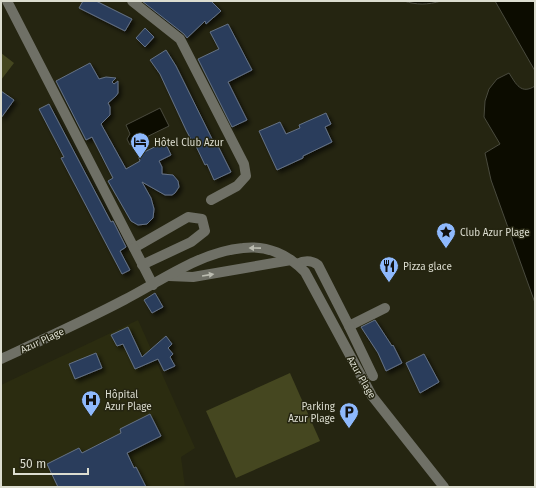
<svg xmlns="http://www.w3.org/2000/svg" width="536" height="488" font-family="'Fira Sans',sans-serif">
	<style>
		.built { fill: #2b2c10 }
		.green { fill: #454720 }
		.water { fill: #0c0c00; stroke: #4a4b3e }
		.building { fill: #293d5c; stroke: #657285; filter: url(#shadow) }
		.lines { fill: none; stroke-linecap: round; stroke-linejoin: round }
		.minor { stroke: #6f7066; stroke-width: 10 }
		.oneway { fill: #bbbcb0 }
		.labels { text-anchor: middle; stroke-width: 3; stroke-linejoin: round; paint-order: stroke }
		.poi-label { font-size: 10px; fill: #dcddd0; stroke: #252511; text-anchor: start }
		.street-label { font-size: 10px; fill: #dcddd0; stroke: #252511 }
	</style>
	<defs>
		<filter id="shadow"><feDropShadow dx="3" dy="3" stdDeviation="2" flood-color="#0009"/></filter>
	</defs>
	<rect width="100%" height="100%" fill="#252511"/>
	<path class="built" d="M138 320 195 448 181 457 185 487H1V385Z"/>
	<g class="green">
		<path d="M1 53 14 63 1 80Z"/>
		<path d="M290 373 320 441 236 478 206 411Z"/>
	</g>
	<g class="water">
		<path d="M404 1H441C428 5 416 5 404 1Z"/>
		<path d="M495 1H535V71Z"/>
		<path d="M509 73C516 84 521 95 535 86V303L491 180 485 153 500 144 484 117 485 101 489 89 497 79Z"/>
		<path d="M160 108 169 126 130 145 127 139 130 134 126 125Z"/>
	</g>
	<g class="building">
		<path d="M83 1H96L132 19 125 31 79 8Z"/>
		<path d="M142 1H211L221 11 206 24 205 21 187 38 184 34Z"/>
		<path d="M228 24 252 70 228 82 247 120 232 127 198 59 219 49 210 32Z"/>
		<path d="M145 28 154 37 145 47 136 38Z"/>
		<path d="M166 50 176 66 214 143 216 142 231 172 214 180 207 164 205 165 196 146 195 147 186 130 160 74 150 60Z"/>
		<path d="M90 63 99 79 106 77 116 78 112 82 114 84 118 81V93L116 96 108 103 110 107V115L101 124 126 169 140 161 138 155 165 142 171 155 159 161 162 167V174L173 175 178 181 179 187 175 193 172 195H165L142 182 151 198 154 209 153 218 147 224 138 225 131 221 108 181 113 178 92 137 86 140 56 81Z"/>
		<path d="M1 91 14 100 1 118Z"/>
		<path d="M49 104 111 222 113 221 126 247 120 251 130 270 122 274 61 158 64 157 39 109Z"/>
		<path d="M326 113 331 124 325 127 332 142 303 156V158L277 170 259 131 280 122 286 134 300 128 299 125Z"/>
		<path d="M155 293 163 307 152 313 144 300Z"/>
		<path d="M375 320 392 346 393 345 402 363 386 371 378 353 361 327Z"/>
		<path d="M128 327 142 357 166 336 172 344 168 348 173 354 170 357 175 366 164 371 158 359 135 369 123 344 117 346 111 335Z"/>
		<path d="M96 353 102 368 75 379 69 364Z"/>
		<path d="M424 354 439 382 420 393 406 363Z"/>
		<path d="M150 414 161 436 127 453 134 468 136 467 146 487H58L47 464 79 448 82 453 121 433 120 429Z"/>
	</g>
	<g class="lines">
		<g class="minor">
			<path d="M7 1 134 248 188 217 202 219 205 231 191 242 142 265"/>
			<path d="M132 1 180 39 244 164 246 176 237 186 211 200"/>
			<path d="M134 248 153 285"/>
			<path d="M297 264C305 260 311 260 318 265L349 326 385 308"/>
			<path d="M169 276 193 277 291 260"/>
			<path d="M349 326 373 376"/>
			<path d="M1 359C42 340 84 321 124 300 161 281 200 252 243 248 267 245 289 255 305 272L372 396 444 487"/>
		</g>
	</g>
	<defs><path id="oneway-solid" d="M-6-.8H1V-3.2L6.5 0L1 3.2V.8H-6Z"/></defs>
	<g class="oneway">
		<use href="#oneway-solid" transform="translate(255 248) rotate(-179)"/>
		<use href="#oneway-solid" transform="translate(208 275) rotate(-9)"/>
	</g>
	<defs>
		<symbol id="hotel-pin" viewBox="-11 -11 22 30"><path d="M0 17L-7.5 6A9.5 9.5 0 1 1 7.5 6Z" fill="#8eb9fd" stroke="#252511"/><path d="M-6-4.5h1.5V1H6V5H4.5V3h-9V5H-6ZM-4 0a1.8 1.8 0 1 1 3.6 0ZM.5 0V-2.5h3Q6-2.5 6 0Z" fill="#111"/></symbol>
		<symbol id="sight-pin" viewBox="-11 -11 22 30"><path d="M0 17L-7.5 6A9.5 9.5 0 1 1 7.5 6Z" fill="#8eb9fd" stroke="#252511"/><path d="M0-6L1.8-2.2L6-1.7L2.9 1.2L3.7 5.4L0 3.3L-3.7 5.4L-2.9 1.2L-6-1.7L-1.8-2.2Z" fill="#111"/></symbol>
		<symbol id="restaurant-pin" viewBox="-11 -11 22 30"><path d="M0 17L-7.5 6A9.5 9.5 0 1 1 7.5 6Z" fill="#8eb9fd" stroke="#252511"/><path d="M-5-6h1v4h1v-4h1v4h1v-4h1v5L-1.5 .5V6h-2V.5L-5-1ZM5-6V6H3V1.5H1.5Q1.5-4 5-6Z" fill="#111"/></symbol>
		<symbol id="hospital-pin" viewBox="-11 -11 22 30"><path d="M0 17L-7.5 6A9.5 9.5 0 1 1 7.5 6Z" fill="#8eb9fd" stroke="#252511"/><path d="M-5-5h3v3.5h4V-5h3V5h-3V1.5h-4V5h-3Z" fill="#111"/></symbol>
		<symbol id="parking-pin" viewBox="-11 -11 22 30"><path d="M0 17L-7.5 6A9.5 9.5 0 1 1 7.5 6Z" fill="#8eb9fd" stroke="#252511"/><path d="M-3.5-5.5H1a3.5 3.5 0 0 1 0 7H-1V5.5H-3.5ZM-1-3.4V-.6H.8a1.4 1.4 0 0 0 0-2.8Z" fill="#111"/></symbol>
	</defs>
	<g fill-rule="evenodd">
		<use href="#hotel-pin" x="129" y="131" width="22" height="30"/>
		<use href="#sight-pin" x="435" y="221" width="22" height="30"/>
		<use href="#restaurant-pin" x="378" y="255" width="22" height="30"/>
		<use href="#hospital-pin" x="80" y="389" width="22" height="30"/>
		<use href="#parking-pin" x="338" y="401" width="22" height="30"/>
	</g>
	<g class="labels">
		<g class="poi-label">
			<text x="154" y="146">Hôtel Club Azur</text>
			<text x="460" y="236">Club Azur Plage</text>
			<text x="403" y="270">Pizza glace</text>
			<text x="105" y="398">Hôpital<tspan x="105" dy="12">Azur Plage</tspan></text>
			<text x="335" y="410" text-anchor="end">Parking<tspan x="335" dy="12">Azur Plage</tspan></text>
		</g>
		<g class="street-label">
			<text transform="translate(42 340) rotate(-25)" y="4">Azur Plage</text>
			<text transform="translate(362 377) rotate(60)" y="4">Azur Plage</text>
		</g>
	</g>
	<rect width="536" height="488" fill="none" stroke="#dcddd0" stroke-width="4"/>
	<path d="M14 468v6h74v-6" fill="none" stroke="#dcddd0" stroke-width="2"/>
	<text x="20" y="468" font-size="12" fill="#dcddd0" stroke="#252511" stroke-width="3" paint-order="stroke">50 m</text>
</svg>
